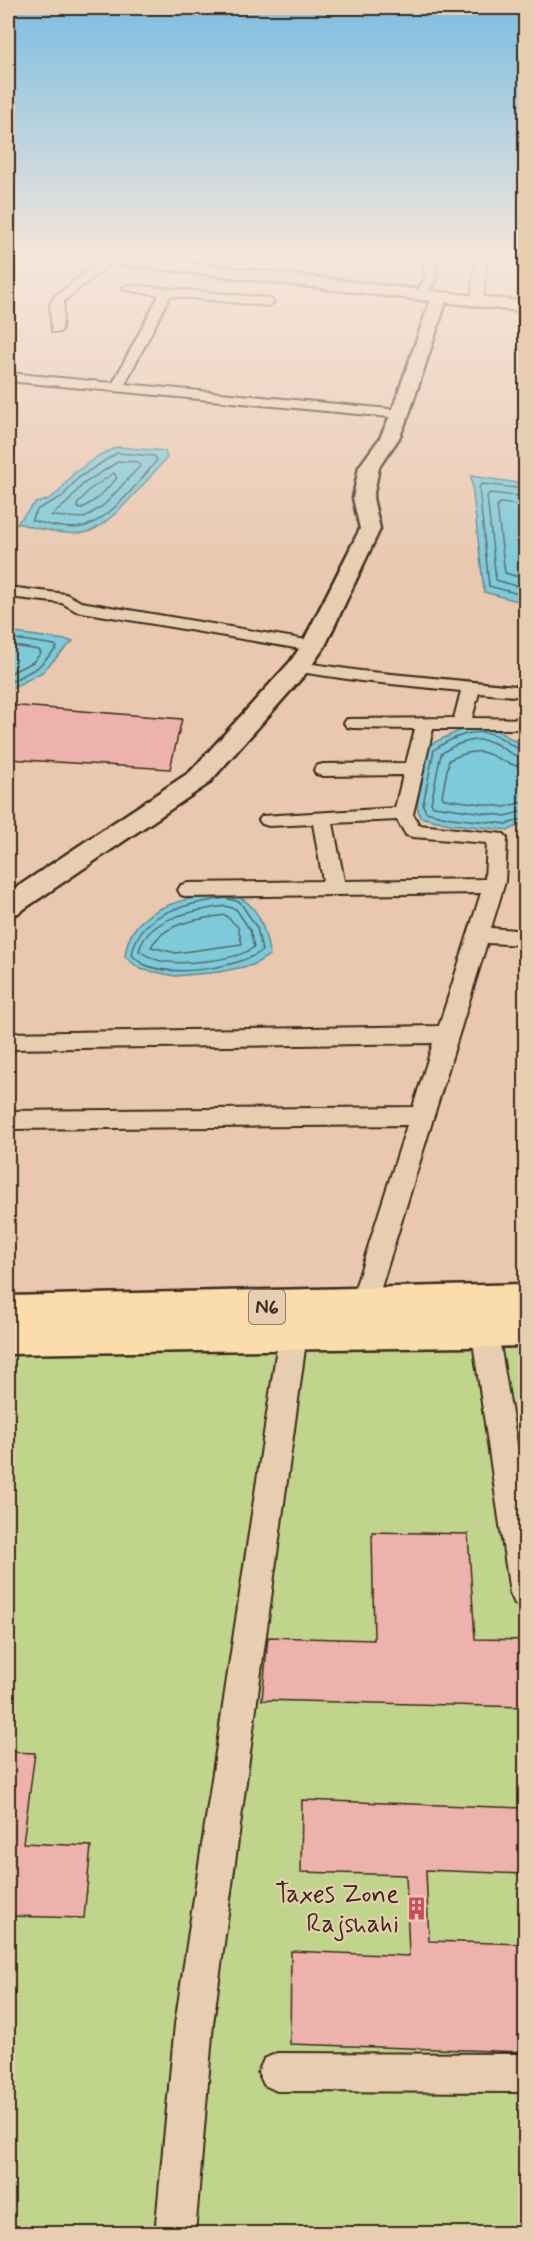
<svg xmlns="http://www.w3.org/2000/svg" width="533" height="2241" font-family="Mynerve,sans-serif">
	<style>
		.green { fill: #c0d58b; stroke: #7e8054; stroke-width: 1.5 }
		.water { fill: #7ccada; stroke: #628a8f; stroke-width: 1.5 }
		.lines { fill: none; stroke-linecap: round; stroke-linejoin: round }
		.shore { stroke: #556a69; stroke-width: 1.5 }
		.building { fill: #edb2ab; stroke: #3b2a1e; stroke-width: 1.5 }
		.street-casing { stroke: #3b2a1e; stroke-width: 4 }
		.secondary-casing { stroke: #3b2a1e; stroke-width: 5 }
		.highway-casing { stroke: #3b2a1e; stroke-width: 5 }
		.street { fill: #e8ceb0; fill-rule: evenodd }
		.secondary { fill: #e8ceb0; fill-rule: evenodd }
		.highway { fill: #faddab; fill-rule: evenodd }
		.labels { text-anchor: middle; stroke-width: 4.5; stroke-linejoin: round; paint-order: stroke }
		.shield { fill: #e8ceb0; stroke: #6f5b4a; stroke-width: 1.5 }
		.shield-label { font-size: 20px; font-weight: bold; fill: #3b2a1e }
		.near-poi-label { font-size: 26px; fill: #3b2a1e; stroke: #e8ceb0; text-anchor: end }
	</style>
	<rect width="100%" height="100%" fill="#e9c8af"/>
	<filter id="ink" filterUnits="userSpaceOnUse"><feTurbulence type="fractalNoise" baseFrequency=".0167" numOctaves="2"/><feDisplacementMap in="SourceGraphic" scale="12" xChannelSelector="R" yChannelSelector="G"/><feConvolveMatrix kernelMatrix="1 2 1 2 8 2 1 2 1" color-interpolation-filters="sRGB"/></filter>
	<g filter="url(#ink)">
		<path class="green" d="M525 1335V2233H8V1343Z"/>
		<g class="water">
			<path d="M117 447 165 451 167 458C149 477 111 525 88 532 71 537 34 528 17 523L35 503 47 500 59 492 73 474 100 455Z"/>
			<path d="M471 476 525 484V603L484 592Z"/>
			<path d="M8 632 73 641 41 673 8 690Z"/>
			<path d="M491 727 525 747V823L509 830 450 824 420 817 417 805 429 745 463 729Z"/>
			<path d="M226 892C259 901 263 924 270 955L253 965 219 972 175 976 140 969 125 957C129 906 185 899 226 892Z"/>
		</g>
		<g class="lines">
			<g class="shore">
				<path d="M117 453 154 456 157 460C140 481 112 517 86 526 70 531 47 525 31 520L38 509 63 496 78 478Z"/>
				<path d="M119 461 138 462 140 466 104 505 84 518 51 516 68 502 83 484Z"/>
				<path d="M114 473 117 478 98 498 81 509 78 508 77 505 89 490Z"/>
				<path d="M526 489 482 484 479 487 489 586 526 596"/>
				<path d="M526 497 490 493 487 496 496 580 526 589"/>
				<path d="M526 506 500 503 497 506 505 573 526 579"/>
				<path d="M8 638 55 645 57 648 37 668 8 683"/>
				<path d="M8 645 39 650 41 653 33 662 8 674"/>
				<path d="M526 752C515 749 507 741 497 736 477 726 450 738 434 750L423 805 426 812 451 818 507 824 526 818"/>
				<path d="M526 759C514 757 506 750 496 744 479 735 455 743 441 754L431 803 433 806 506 816 526 810"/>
				<path d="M526 768C489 762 491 740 449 760L442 796 444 799 505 807 526 801"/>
				<path d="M225 898 240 902 257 928 262 951C237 968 171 978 143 964 139 962 135 958 132 955 139 910 187 905 225 898Z"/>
				<path d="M225 906 236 909 250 930 254 947C237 961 182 965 161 961 152 959 146 955 139 951 148 916 195 911 225 906Z"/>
				<path d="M225 915 238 927 242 944 176 953 151 947C165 922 199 919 225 915Z"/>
			</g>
		</g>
		<g class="building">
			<path d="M8 705 182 719 170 769 8 759Z"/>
			<path d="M372 1532 468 1534 475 1639 525 1640V1707L262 1700 268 1637 374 1640Z"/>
			<path d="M8 1752 35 1753 23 1843 91 1846 84 1918 8 1916Z"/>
			<path d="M302 1800 525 1808V1874L426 1870 429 1941 525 1944V2052L290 2044 291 1951 409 1956 406 1875 301 1872Z"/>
		</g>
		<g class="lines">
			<defs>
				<g id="street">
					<path d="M104 258H117L64 301 62 329 60 332H52L50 304 55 296Z"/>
					<path d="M424 258H436L437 277 426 296 422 298 416 294 425 277Z"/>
					<path d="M475 258H487L483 300 477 304 471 300Z"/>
					<path d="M129 285 268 298 274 302 268 306 170 296 125 384 400 410 407 414 400 418 8 381V373L113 383 159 295 125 290 123 288Z"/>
					<path d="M8 587 66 594 81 602 313 641 319 642 321 646 319 650 313 651 76 611 62 603 8 597Z"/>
					<path d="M299 662 361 671 526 687V697L479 693 472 718 526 719V729H433L413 814 419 825 504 834 507 838 505 882 491 928 526 931V945L487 943 376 1304 372 1312 363 1316 354 1312 350 1304 407 1125 8 1129V1111L413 1107 433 1043 8 1049V1033L439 1026 481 893 188 897 181 895 178 890 181 885 188 883 323 881 313 824 269 826 262 824 259 820 262 816 395 808 403 775 323 776 316 774 314 770 316 766 323 764 406 763 415 729 353 728 347 727 344 723 347 719 454 718 461 691 361 681 293 671 290 667 293 663ZM397 820 406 835 413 837 487 843 485 879 344 881 333 823Z"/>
					<path d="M482 1303 492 1307 495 1315 526 1496V1608L515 1604 510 1593 469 1315 472 1307Z"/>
					<path d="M293 1322 303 1326 307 1334 213 2024 195 2234H155L175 2024 279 1334 283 1326Z"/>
					<path d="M277 2053 526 2054V2092L277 2091 264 2085 258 2072 264 2059Z"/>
				</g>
				<path id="secondary" d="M103 258H148L526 302V312L446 302 409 414 399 438 379 467 373 498 380 529 325 646 307 672 208 784 18 913 8 916V893L190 772 290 662 301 646 360 529 353 498 359 467 380 438 391 414 430 301 111 263Z"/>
				<path id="highway" d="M526 1284V1346L8 1354V1296Z"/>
			</defs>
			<use href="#street" class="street-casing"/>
			<use href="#secondary" class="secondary-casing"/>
			<use href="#highway" class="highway-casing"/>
			<use href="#street" class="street"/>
			<use href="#secondary" class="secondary"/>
			<use href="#highway" class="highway"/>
		</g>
	</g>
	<linearGradient id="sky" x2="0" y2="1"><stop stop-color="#7dbde2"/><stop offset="0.45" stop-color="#f5e6db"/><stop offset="1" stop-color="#f5e6db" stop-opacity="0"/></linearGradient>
	<rect width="533" height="571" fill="url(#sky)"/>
	<defs>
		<symbol id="building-bare" viewBox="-9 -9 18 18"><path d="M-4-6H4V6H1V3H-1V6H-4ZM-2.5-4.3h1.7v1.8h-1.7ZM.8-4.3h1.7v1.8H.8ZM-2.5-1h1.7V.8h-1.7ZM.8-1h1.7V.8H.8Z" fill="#d1495b" stroke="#e8ceb0" stroke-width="2.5" paint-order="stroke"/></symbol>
	</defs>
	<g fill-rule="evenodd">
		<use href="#building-bare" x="400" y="1892" width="33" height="33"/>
	</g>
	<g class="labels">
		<rect class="shield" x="249" y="1290" width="36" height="34" rx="4.5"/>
		<g class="shield-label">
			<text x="267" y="1314">N6</text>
		</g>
		<g class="near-poi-label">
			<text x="399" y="1902">Taxes Zone<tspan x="399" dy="30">Rajshahi</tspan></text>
		</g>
	</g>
	<rect width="533" height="2241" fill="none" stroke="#e8ceb0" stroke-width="30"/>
	<rect x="15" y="15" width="503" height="2211" fill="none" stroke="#3b2a1e" stroke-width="2" filter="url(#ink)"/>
</svg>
